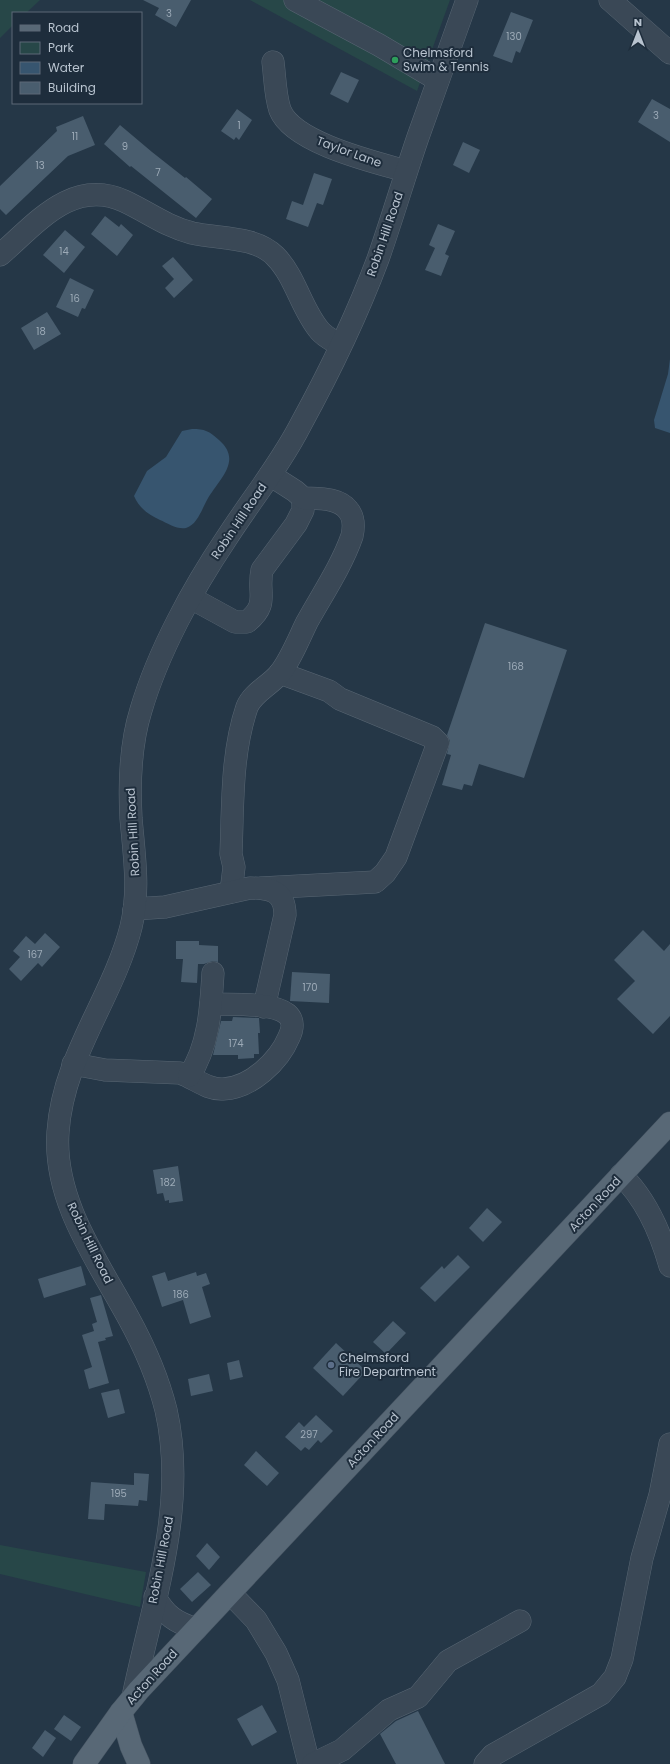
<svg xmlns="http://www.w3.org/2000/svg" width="670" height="1764" font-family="Poppins,sans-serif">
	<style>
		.green { fill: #274748 }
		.water { fill: #37556f }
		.building { fill: #495d6e }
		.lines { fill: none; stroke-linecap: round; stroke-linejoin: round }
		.minor-casing { stroke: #586673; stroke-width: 23 }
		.major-casing { stroke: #465462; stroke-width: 23 }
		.minor { stroke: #3a4856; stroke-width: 22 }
		.major { stroke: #586876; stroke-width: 22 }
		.leisure-dot { fill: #2e9e5b; stroke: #1e2d3c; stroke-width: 1.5 }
		.service-dot { fill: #5c6f8a; stroke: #1e2d3c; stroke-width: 1.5 }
		.labels { text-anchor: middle; stroke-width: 4; stroke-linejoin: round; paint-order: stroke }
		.number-label { font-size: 10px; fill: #9caab7 }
		.poi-label { font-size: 12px; fill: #b8c3cf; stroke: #1e2d3c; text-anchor: start }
		.street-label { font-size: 12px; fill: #b8c3cf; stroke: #1e2d3c }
	</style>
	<rect width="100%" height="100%" fill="#253747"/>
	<g class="green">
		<path d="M0 0H40L26 13H13V25L0 38Z"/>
		<path d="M250 0H450L417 91Z"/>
		<path d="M0 1545 146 1572 140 1607 0 1574Z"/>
	</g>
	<g class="water">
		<path d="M670 359V433L655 428 654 420 668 374Z"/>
		<path d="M192 429C205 429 209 431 219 440 243 461 219 479 207 500 202 509 197 525 186 528 178 530 167 523 160 520 149 515 139 508 134 496L147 471 166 457 182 431Z"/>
	</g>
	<g class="building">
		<path d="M143 0H191L176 27 155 15 159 8Z"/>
		<path d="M511 12 533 20 520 53 516 51 512 63 493 56Z"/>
		<path d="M341 72 359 80 348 103 330 94Z"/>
		<path d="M652 99 670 109V142L638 122Z"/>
		<path d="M237 109 252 120 239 140 236 137 234 140 221 131Z"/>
		<path d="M83 116 95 145 68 156 6 215 0 209V186L57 131 56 127Z"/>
		<path d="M120 125 152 152 185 178 186 177 212 199 196 218 131 166 130 167 104 144Z"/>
		<path d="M463 142 480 150 469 173 453 165Z"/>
		<path d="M314 173 332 179 323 205 317 203 308 227 286 219 292 201 303 205Z"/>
		<path d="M105 216 119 227 121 224 133 235 117 256 91 234Z"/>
		<path d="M438 224 455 231 445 254 449 256 441 276 425 270 435 248 429 245Z"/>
		<path d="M65 230 85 247 64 273 43 255Z"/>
		<path d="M173 257 193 280 174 298 165 288 174 279 162 266Z"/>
		<path d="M70 278 94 290 85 309 82 308 78 317 56 307Z"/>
		<path d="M47 312 61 334 34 350 21 328Z"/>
		<path d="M485 623 567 650 524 778 479 764 472 786 464 784 462 790 442 785 451 755 447 754 450 741 447 735Z"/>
		<path d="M643 930 664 951 670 944V1016L653 1034 617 999 635 981 614 960Z"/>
		<path d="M45 933 60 947 42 967 38 963 21 981 9 969 20 957 13 951 26 936 35 944Z"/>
		<path d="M176 941H199V945L218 946V962L213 961 204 964H198L197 983 181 982 183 959H176Z"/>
		<path d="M292 972 330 974 329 1003 290 1001Z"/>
		<path d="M233 1017 259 1018 260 1033H258L259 1054H254V1058L238 1059V1055H213L221 1021H232Z"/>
		<path d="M178 1166 183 1201 169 1203V1200L165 1201 163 1193 157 1194 153 1170Z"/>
		<path d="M487 1208 502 1222 483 1242 469 1228Z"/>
		<path d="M458 1255 470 1267 435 1302 420 1288 442 1266 444 1269Z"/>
		<path d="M81 1266 86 1285 44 1298 38 1279Z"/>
		<path d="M165 1272 168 1281 196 1272 197 1276 206 1273 210 1284 202 1287 211 1317 190 1324 183 1300 162 1307 152 1276Z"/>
		<path d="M101 1295 113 1336 105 1338 106 1340 98 1342 109 1383 89 1389 84 1370 92 1367 82 1335 94 1331 92 1324 97 1322 90 1298Z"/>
		<path d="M393 1321 406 1333 386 1354 373 1342Z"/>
		<path d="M336 1343 366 1371 343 1396 313 1368Z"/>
		<path d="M239 1360 243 1377 230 1380 227 1363Z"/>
		<path d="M209 1374 213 1391 191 1396 188 1379Z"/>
		<path d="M119 1389 125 1413 108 1418 101 1393Z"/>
		<path d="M316 1415 333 1431 321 1443 318 1440 309 1450 305 1447 301 1451 285 1437 299 1422 304 1427Z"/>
		<path d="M256 1451 279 1473 267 1486 244 1465Z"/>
		<path d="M134 1473 149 1474 147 1501 139 1500 138 1506 105 1504 104 1520 88 1519 91 1482 134 1485Z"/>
		<path d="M207 1543 220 1557 209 1570 196 1556Z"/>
		<path d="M198 1572 211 1585 192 1602 180 1589Z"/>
		<path d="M262 1705 277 1732 252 1746 237 1719Z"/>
		<path d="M418 1711 445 1764H396L380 1734 396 1721Z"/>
		<path d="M64 1715 81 1727 71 1741 54 1729Z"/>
		<path d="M45 1730 56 1738 43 1757 32 1748Z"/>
	</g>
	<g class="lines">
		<defs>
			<g id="minor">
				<path d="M295 0 379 45 438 80"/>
				<path d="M610 0 670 53"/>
				<path d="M273 62C275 77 275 95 280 110 293 143 374 162 406 171"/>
				<path d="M0 255C35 225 72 177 124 201 148 212 165 226 192 233 219 239 255 236 275 256 296 277 301 309 320 331 325 337 334 341 340 345"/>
				<path d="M191 598 235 622H247C270 603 257 594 262 570L296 524 303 510V498"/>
				<path d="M261 888 375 882 385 873 396 857 438 743 432 737 340 699 329 691 280 673"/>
				<path d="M231 892 234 867 231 854C233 806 231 754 247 707 253 692 271 685 280 673 291 659 299 638 307 622 322 595 342 565 352 536 354 527 354 517 348 510 338 497 317 499 303 498L295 491 270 475"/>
				<path d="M134 909 165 907 250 888C270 888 285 891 285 915L264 1007"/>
				<path d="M73 1064 105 1070 180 1073C195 1078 207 1090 223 1089 251 1088 279 1061 289 1037 293 1029 294 1020 287 1014 272 1002 230 1005 211 1004"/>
				<path d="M189 1076C209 1046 211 1008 213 973"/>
				<path d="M621 1175C645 1198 661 1234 670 1266"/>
				<path d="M230 1593 256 1620 276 1653 288 1680 309 1764"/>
				<path d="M155 1597C166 1616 175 1622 196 1629"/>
				<path d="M133 1697C152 1604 188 1506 166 1410 158 1378 144 1346 128 1317 97 1260 53 1200 58 1132 63 1056 113 998 131 927 140 891 134 854 131 818 129 781 130 745 141 710 158 652 193 588 226 539 251 500 280 465 301 424 330 371 357 315 378 259 392 219 404 178 418 137 434 91 451 46 467 0"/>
				<path d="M313 1764 342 1750 389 1710 418 1697 448 1661 520 1621"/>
				<path d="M485 1764 493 1755 601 1694 615 1677 622 1659 642 1558 660 1495 670 1444"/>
			</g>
			<g id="major">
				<path d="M121 1712 131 1746 139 1764"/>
				<path d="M84 1764 121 1712 139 1690 670 1123"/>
			</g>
		</defs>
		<use href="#minor" class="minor-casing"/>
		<use href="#major" class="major-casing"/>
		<use href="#minor" class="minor"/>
		<use href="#major" class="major"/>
	</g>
	<circle class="leisure-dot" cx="395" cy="60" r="4"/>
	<circle class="service-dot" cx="331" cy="1365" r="4"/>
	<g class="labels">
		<g class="number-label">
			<text x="169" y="17">3</text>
			<text x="514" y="40">130</text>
			<text x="656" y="119">3</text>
			<text x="239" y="129">1</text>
			<text x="75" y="140">11</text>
			<text x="125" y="150">9</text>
			<text x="40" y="169">13</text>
			<text x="158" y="176">7</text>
			<text x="64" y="255">14</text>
			<text x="75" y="302">16</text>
			<text x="41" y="335">18</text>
			<text x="516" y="670">168</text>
			<text x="35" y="958">167</text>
			<text x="310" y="991">170</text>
			<text x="236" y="1047">174</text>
			<text x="168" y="1186">182</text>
			<text x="181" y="1298">186</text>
			<text x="309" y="1438">297</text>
			<text x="119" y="1497">195</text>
		</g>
		<g class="poi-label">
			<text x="403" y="57">Chelmsford<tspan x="403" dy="14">Swim &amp; Tennis</tspan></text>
			<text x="339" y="1362">Chelmsford<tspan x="339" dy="14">Fire Department</tspan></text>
		</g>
		<g class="street-label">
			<text transform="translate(349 152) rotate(20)" y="4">Taylor Lane</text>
			<text transform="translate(385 234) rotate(-71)" y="4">Robin Hill Road</text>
			<text transform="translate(239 521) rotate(-56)" y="4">Robin Hill Road</text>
			<text transform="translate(133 832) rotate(-93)" y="4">Robin Hill Road</text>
			<text transform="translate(595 1204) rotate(-47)" y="4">Acton Road</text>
			<text transform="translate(90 1243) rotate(64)" y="4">Robin Hill Road</text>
			<text transform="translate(373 1440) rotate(-47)" y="4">Acton Road</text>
			<text transform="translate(161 1560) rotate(-79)" y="4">Robin Hill Road</text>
			<text transform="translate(152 1677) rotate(-48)" y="4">Acton Road</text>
		</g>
	</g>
	<rect x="12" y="12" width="130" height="92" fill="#1e2d3c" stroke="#5c6977"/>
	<rect x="20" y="25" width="20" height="6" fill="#586876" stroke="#5c6977"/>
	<text x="48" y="32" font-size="12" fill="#b8c3cf">Road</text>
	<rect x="20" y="42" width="20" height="12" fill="#274748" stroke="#5c6977"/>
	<text x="48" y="52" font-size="12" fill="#b8c3cf">Park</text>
	<rect x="20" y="62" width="20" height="12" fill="#37556f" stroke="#5c6977"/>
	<text x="48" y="72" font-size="12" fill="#b8c3cf">Water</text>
	<rect x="20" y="82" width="20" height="12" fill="#495d6e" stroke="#5c6977"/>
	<text x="48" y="92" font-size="12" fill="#b8c3cf">Building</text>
	<g transform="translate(638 32)" stroke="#1e2d3c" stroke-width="3" paint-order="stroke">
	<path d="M0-3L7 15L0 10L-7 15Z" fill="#b8c3cf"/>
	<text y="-6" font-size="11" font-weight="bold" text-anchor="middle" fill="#b8c3cf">N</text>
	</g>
</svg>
